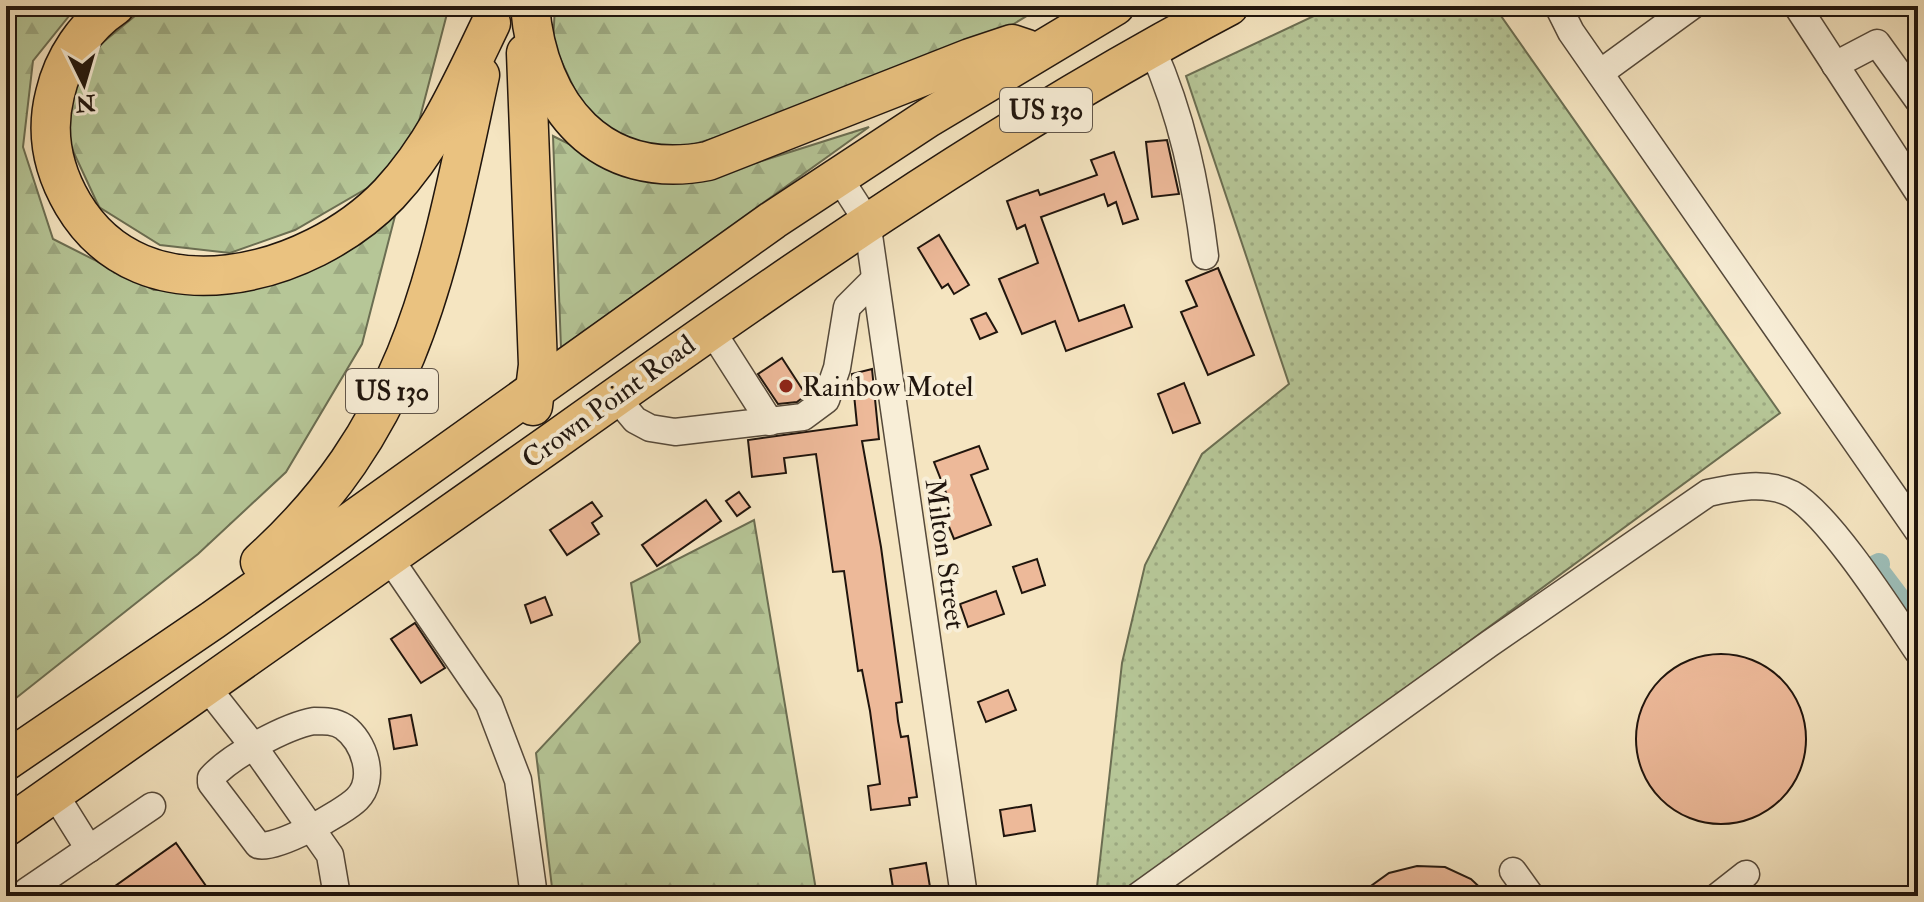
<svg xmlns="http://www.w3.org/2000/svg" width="1924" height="902" font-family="'IM FELL Double Pica',serif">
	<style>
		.grass { fill: url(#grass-dots); stroke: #6b6e52; stroke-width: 2 }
		.forest { fill: url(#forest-firs); stroke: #6b6e52; stroke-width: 2 }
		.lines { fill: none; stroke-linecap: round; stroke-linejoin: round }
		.canal { stroke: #9dbeb8; stroke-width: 22 }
		.building { fill: #edb999; stroke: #20150d; stroke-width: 2 }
		.minor-casing { stroke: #55493a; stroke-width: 29 }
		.highway-casing { stroke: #20150d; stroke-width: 41 }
		.minor { stroke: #f8eed7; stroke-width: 26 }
		.highway { stroke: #eac280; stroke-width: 38 }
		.poi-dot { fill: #8f2418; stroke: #f8eed7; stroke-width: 3 }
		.labels { text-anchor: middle; stroke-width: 8; stroke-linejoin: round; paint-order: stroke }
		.shield { fill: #f8eed7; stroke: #61564a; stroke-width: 2 }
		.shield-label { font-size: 26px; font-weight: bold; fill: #20150d }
		.poi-label { font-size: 28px; fill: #20150d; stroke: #f8eed7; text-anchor: start }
		.street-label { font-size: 28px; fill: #20150d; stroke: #f8eed7 }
	</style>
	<defs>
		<pattern id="grass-dots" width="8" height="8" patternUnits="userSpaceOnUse" patternTransform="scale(2)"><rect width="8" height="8" fill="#b6c697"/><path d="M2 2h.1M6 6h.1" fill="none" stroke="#9ca981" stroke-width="1.8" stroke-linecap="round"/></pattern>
		<pattern id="forest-firs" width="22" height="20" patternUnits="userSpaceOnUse" patternTransform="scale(2)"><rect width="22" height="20" fill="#b6c697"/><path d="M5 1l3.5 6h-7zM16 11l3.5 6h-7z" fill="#9ca981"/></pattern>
	</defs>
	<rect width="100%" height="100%" fill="#f5e5c1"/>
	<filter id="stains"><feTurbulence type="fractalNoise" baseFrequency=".0025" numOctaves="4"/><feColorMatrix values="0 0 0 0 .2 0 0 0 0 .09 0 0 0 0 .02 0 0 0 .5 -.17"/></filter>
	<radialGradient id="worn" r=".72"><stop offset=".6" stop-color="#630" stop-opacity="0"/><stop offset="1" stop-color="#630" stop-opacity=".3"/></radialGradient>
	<path class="grass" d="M1335 6H1494L1780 413 1123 896H1096L1122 663 1145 565 1202 454 1289 384 1186 76Z"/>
	<g class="forest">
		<path d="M6 6H77L33 61 23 147 53 239 154 290 272 282 395 216 362 344 286 472 198 554 6 706Z"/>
		<path d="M147 6H449L417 129 376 183 295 230 230 253 160 245 99 207 61 125 90 53Z"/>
		<path d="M555 6H1043L976 47 751 127 668 152 591 125 553 43Z"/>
		<path d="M869 127 561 348 553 136 627 173 711 177Z"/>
		<path d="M754 520 817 896H553L536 753 640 642 631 583Z"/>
	</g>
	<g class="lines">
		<path class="canal" d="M1879 564 1875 566 1918 623"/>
	</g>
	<g class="building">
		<path d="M1167 140 1179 194 1152 197 1146 142Z"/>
		<path d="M1114 152 1138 219 1123 224 1116 202 1108 206 1104 194 1041 217 1079 321 1124 305 1132 327 1066 351 1055 321 1022 334 999 279 1038 263 1025 225 1017 229 1007 201 1038 190 1040 195 1097 175 1091 160Z"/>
		<path d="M939 235 969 285 954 294 948 284 942 288 918 248Z"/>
		<path d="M1218 268 1254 355 1208 375 1181 312 1197 306 1186 281Z"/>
		<path d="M986 313 997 332 980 339 971 319Z"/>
		<path d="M782 358 806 395 797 402 778 404 758 374Z"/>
		<path d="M872 369 879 439 862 441 881 547 897 665 902 702 896 703 898 721 901 737 908 736 917 797 909 798 910 805 871 810 868 786 880 784 870 711 862 670 858 671 844 571 833 572 816 454 784 458 786 473 752 477 748 440 857 425 852 374Z"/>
		<path d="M1184 383 1200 423 1173 433 1158 394Z"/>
		<path d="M979 446 988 469 971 475 991 525 954 539 943 512 952 508 934 462Z"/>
		<path d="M739 492 750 507 737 516 726 501Z"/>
		<path d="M706 500 721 521 657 566 642 545Z"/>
		<path d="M592 502 602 516 592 523 599 534 567 555 550 530Z"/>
		<path d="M1037 559 1045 585 1022 593 1013 567Z"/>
		<path d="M996 591 1004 614 968 627 960 604Z"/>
		<path d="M545 597 552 615 531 623 525 605Z"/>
		<path d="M415 623 445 668 421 683 391 639Z"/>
		<circle cx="1721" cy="739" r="85"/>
		<path d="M1008 690 1016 710 986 722 978 702Z"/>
		<path d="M411 715 417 745 394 749 389 719Z"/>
		<path d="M1031 805 1035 831 1004 836 1000 810Z"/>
		<path d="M176 843 213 896H101Z"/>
		<path d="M926 863 930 887 894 894 890 869Z"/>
		<path d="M1417 866 1445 867 1471 879 1489 896H1357L1389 873Z"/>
	</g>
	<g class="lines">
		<defs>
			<g id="minor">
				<path d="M1558 6 1571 32 1918 531"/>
				<path d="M1797 6 1918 192"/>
				<path d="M1152 48C1182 116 1196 183 1205 256"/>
				<path d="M1835 65 1877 43 1918 100"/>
				<path d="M1600 73 1692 6"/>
				<path d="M838 176 867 221 964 896"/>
				<path d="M710 328 770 422"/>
				<path d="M615 396 635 420 650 428 675 432 803 417 826 400 837 368 847 307 874 280"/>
				<path d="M388 556 489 704 518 780 534 896"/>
				<path d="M206 686 254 747 330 855 337 896"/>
				<path d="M314 721C325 721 335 721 344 727 364 741 377 779 357 799 344 812 275 851 258 845L211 783V778C230 756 286 726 314 721Z"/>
				<path d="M54 793 89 849"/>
				<path d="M1513 871 1531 896"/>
				<path d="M27 891 152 806"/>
				<path d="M1138 896 1489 644 1708 493C1735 487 1767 481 1792 494 1829 514 1893 615 1918 652"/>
				<path d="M1718 896 1746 874"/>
			</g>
			<g id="highway">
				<path d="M115 6C85 26 63 59 55 94 45 133 53 170 73 204 143 322 310 277 389 194 435 145 462 83 491 23"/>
				<path d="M530 6C538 106 600 182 708 161L970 58 1012 44 1027 49"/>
				<path d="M526 53 538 365 533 406"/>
				<path d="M260 562C414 423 438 269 480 75"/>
				<path d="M6 761 213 620 773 220 928 118 1115 6"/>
				<path d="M6 827C187 699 369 571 551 443 770 287 990 132 1229 6"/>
			</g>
		</defs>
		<use href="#minor" class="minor-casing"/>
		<use href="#highway" class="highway-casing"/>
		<use href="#minor" class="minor"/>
		<use href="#highway" class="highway"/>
	</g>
	<circle class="poi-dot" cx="786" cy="386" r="8"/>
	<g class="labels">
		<g class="shield">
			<rect x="1000" y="88" width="92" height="44" rx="6"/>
			<rect x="346" y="369" width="92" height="44" rx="6"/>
		</g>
		<g class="shield-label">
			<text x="1046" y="119">US 130</text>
			<text x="392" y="400">US 130</text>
		</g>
		<g class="poi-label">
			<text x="802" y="396">Rainbow Motel</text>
		</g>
		<g class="street-label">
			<text transform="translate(608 401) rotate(-36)" y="10">Crown Point Road</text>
			<text transform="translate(946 554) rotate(82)" y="10">Milton Street</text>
		</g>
	</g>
	<rect width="1924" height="902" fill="none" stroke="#f5e5c1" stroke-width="32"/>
	<rect x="8" y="8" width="1908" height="886" fill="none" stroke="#20150d" stroke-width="4"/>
	<rect x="16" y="16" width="1892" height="870" fill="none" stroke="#20150d" stroke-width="2"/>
	<g transform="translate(84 84) rotate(175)" stroke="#f8eed7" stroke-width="6" paint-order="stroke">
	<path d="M0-6L14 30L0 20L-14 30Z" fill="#20150d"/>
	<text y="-12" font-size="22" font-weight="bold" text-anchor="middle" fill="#20150d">N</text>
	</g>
	<rect width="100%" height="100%" filter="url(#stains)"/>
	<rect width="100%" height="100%" fill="url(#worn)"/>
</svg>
